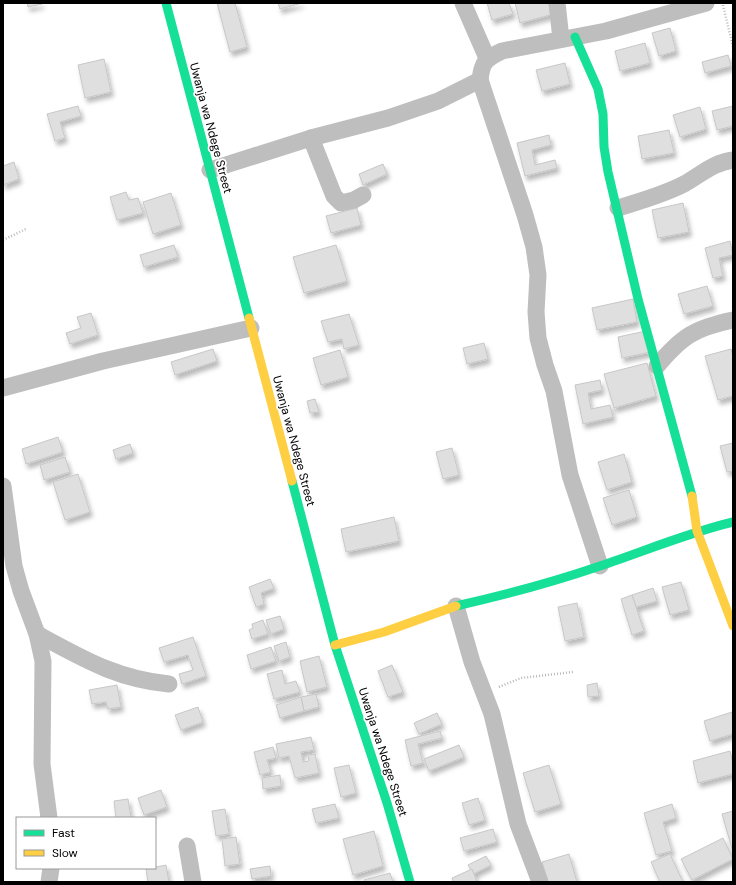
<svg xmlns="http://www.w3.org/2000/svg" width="736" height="885" font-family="'DM Sans',sans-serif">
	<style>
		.building { fill: #dfdfdf; stroke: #c7c7c7; filter: url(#shadow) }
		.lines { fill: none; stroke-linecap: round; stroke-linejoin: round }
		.path { stroke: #b9b9b9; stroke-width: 2.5; stroke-dasharray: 1 2; stroke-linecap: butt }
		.street { stroke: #bebebe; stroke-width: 17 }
		.fast { stroke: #16e098; stroke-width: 9 }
		.slow { stroke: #ffcf43; stroke-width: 9 }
		.labels { text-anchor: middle; stroke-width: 3.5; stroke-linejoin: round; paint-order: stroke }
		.street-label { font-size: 12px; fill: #000; stroke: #fff }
	</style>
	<defs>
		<filter id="shadow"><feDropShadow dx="2.5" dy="4.5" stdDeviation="2" flood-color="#0004"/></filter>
	</defs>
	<rect width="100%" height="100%" fill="#fff"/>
	<g class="building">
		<path d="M27 3H42V4L28 7Z"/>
		<path d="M217 3H235L247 47 230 52Z"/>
		<path d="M278 3H302L280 9Z"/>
		<path d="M487 3H509L513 14 492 20Z"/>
		<path d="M515 3H551L554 14 520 23Z"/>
		<path d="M670 28 676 51 659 56 652 33Z"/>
		<path d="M645 43 650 63 620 71 615 51Z"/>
		<path d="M728 55 731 66 705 73 702 62Z"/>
		<path d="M104 59 111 92 85 98 78 65Z"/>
		<path d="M565 63 570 84 542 91 536 70Z"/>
		<path d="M78 106 81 116 60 122 65 138 55 141 47 114Z"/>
		<path d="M733 106V126L717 130 712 111Z"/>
		<path d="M700 107 706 129 680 137 673 115Z"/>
		<path d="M669 130 674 153 642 159 638 136Z"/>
		<path d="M549 135 551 145 532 150 535 165 555 160 557 168 525 176 517 143Z"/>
		<path d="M14 162 19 179 3 185V166Z"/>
		<path d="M383 164 387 174 363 185 359 174Z"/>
		<path d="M126 192 129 200 138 198 143 213 117 220 110 197Z"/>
		<path d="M171 193 181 225 153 234 143 202Z"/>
		<path d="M683 203 689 232 658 238 652 210Z"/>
		<path d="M357 208 361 225 331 233 326 216Z"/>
		<path d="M730 241 733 255 719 258 723 276 713 278 705 248Z"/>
		<path d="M174 245 178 257 144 267 140 255Z"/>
		<path d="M336 245 347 281 304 293 293 257Z"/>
		<path d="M707 286 713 306 684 314 678 294Z"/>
		<path d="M633 299 637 322 597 330 592 308Z"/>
		<path d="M91 313 98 335 70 344 66 333 81 328 77 317Z"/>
		<path d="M349 314 359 345 344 349 342 339 328 342 321 321Z"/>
		<path d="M646 331 651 352 622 358 618 337Z"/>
		<path d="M484 343 488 359 467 364 463 348Z"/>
		<path d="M213 349 217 361 175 375 171 362Z"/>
		<path d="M731 349 733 356V396L718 400 705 356Z"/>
		<path d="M340 350 348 377 321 385 313 358Z"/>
		<path d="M647 363 656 396 614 408 604 374Z"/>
		<path d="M600 380 602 390 588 393 591 409 610 405 613 417 583 424 575 385Z"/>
		<path d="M315 399 319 412 310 413 307 401Z"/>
		<path d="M58 437 63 452 26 464 22 449Z"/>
		<path d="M733 443V471L727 472 720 446Z"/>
		<path d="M130 444 133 453 116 459 113 450Z"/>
		<path d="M452 448 459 475 443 479 436 452Z"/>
		<path d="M624 454 632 482 607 490 598 462Z"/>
		<path d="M65 457 70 472 44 480 40 465Z"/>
		<path d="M78 474 90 512 65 520 53 482Z"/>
		<path d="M629 490 637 517 612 525 603 498Z"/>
		<path d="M394 517 399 541 346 552 341 529Z"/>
		<path d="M270 579 274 588 261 593 264 604 256 607 249 587Z"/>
		<path d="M681 582 689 610 670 615 662 587Z"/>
		<path d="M653 588 657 601 636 607 632 595Z"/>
		<path d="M632 595 644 631 632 635 621 599Z"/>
		<path d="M577 603 584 637 565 641 558 607Z"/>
		<path d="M280 616 284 629 271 634 266 620Z"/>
		<path d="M263 620 268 634 252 639 249 630 253 628 252 624Z"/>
		<path d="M193 637 206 676 182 684 179 674 193 670 188 655 164 662 159 648Z"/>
		<path d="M286 642 290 657 279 661 274 646Z"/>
		<path d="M271 647 276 661 251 669 247 655Z"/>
		<path d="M319 656 327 687 307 692 300 661Z"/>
		<path d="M392 665 403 692 388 697 378 671Z"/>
		<path d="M282 670 285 684 296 681 300 692 274 699 267 674Z"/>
		<path d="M597 683 599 696 588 697 587 685Z"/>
		<path d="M117 685 121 707 108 709 106 702 92 704 89 690Z"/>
		<path d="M316 694 319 707 304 711 301 697Z"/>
		<path d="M301 697 304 711 280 718 276 705Z"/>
		<path d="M198 707 203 722 181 730 175 715Z"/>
		<path d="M732 712 733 734 710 741 704 721Z"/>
		<path d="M437 713 442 724 419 734 414 723Z"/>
		<path d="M440 731 442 738 418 744 423 763 411 766 405 740Z"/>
		<path d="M311 737 314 750 301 752 303 762 309 761 308 755 315 754 319 773 295 778 289 756 279 758 276 744Z"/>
		<path d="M459 745 464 757 429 771 424 759Z"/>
		<path d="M273 747 276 758 267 760 271 772 260 775 254 752Z"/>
		<path d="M730 751 733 764V774L698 783 693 761Z"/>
		<path d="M349 765 356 793 341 797 334 768Z"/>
		<path d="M549 765 561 804 535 812 523 773Z"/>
		<path d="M280 775 281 786 263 789 262 778Z"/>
		<path d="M161 790 167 807 144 815 138 798Z"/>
		<path d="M478 798 485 820 469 825 462 803Z"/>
		<path d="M128 799 131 818H116L114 801Z"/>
		<path d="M335 804 339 818 316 823 312 809Z"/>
		<path d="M672 804 676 818 663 822 672 851 656 855 644 813Z"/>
		<path d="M225 809 229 834 216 836 212 811Z"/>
		<path d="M733 811V852L722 814Z"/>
		<path d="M493 829 497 842 464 851 460 838Z"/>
		<path d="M374 831 383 866 353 875 343 839Z"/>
		<path d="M236 837 240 864 225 866 222 839Z"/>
		<path d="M723 838 733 859 692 880 681 859Z"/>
		<path d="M569 854 577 882H548L542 862Z"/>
		<path d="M670 854 683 882H660L651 862Z"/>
		<path d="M486 856 491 865 473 874 468 865Z"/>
		<path d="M166 865 169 882H148L146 869Z"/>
		<path d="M270 866 271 876 252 879 250 869Z"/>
		<path d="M472 869 477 882H453L452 878Z"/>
		<path d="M390 873 393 882H365L364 880Z"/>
	</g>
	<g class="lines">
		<g class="path">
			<path d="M723 5 733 47"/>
			<path d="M3 240 26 229"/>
			<path d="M499 687 521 678 573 672"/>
		</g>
		<g class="street">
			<path d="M463 3 487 58"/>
			<path d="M557 3 561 39"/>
			<path d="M480 80 525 215 534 247 538 275 536 312 538 338 545 365 554 391 570 475 600 566"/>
			<path d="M311 138 334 196 341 203 354 200 363 195"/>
			<path d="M210 170 311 138 388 118 438 101 480 80C482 62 485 59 502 51L606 31 706 3"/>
			<path d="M618 208C640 201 663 195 684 184 702 174 712 163 733 160"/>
			<path d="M657 366C682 336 695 328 733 320"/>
			<path d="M3 388 103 361 251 328"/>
			<path d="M3 486 14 566 21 591 37 634 43 661 42 764 49 818"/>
			<path d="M456 606 472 662 492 714 518 824 540 882"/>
			<path d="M37 634C82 658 116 679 169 684"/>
			<path d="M187 846 193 882"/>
			<path d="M49 882 51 868"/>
		</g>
		<g class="fast">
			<path d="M166 3 249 318"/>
			<path d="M575 37 598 89 603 114 604 147 608 172 638 299 692 496"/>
			<path d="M292 481 335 645 387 803 410 882"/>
			<path d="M456 606C505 595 553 582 600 566 645 551 687 533 733 522"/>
		</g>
		<g class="slow">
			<path d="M249 318 292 481"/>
			<path d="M692 496 697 531 733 626"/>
			<path d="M335 645 384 632 456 606"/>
		</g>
	</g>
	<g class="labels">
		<g class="street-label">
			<text transform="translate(211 128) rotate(75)" y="4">Uwanja wa Ndege Street</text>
			<text transform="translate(294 441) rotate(75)" y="4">Uwanja wa Ndege Street</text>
			<text transform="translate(383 752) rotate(72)" y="4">Uwanja wa Ndege Street</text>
		</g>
	</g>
	<rect width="736" height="885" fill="none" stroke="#000000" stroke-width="8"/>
	<rect x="16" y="817" width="140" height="52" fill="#ffffff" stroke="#999999"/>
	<rect x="24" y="830" width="20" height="6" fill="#16e098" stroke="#999999"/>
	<text x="52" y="837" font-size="12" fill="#000000">Fast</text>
	<rect x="24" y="850" width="20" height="6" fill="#ffcf43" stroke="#999999"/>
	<text x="52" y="857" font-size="12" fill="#000000">Slow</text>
</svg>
